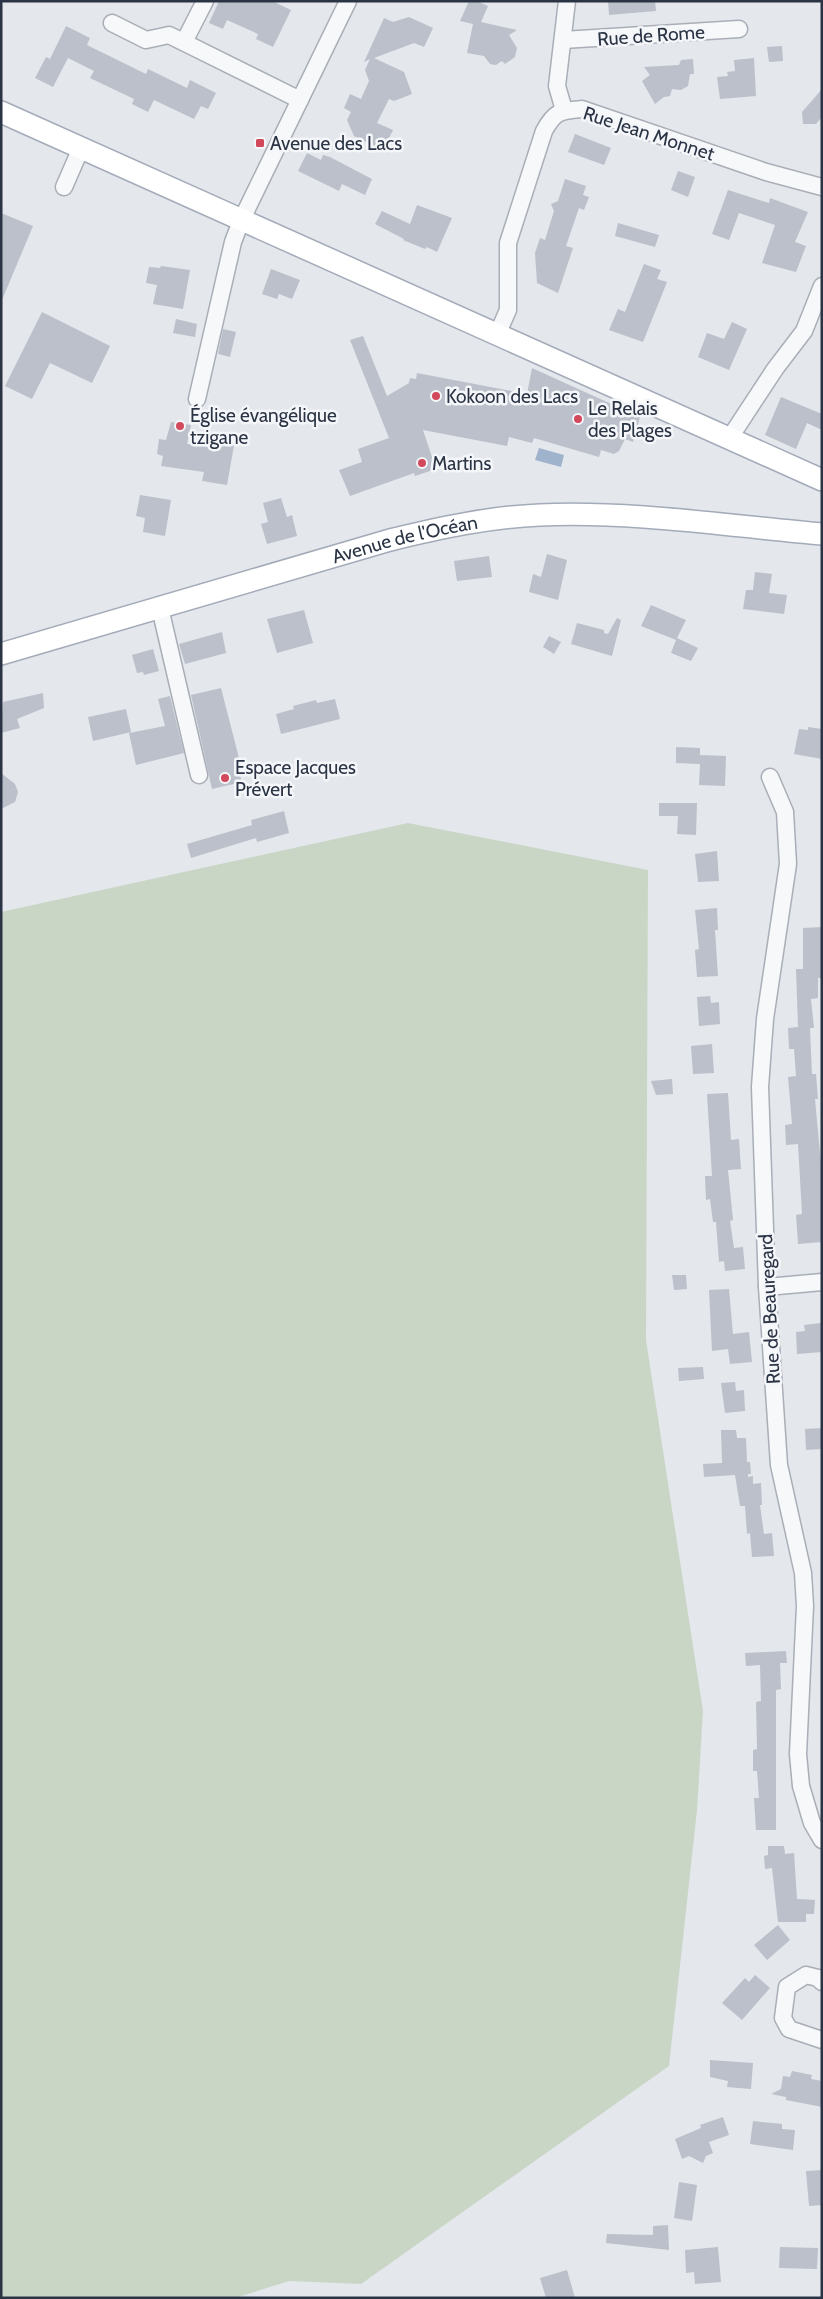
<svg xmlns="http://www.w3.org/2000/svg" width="823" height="2299" font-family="Cabin,sans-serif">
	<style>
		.green { fill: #c9d6c5 }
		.water { fill: #9fb4cc }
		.building { fill: #bbc0ca }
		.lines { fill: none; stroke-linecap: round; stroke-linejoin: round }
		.minor-casing { stroke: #a9aeb7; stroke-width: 19 }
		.major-casing { stroke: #a3abb8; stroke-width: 24 }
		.minor { stroke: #f7f8fa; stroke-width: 16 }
		.major { stroke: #fff; stroke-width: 21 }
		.poi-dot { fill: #d1495b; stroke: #f4f6f9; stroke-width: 2 }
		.labels { text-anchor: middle; stroke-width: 5; stroke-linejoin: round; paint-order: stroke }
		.street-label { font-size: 19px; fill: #2b3445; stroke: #f4f6f9 }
		.poi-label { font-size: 19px; fill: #2b3445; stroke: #f4f6f9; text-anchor: start }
	</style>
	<rect width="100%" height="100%" fill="#e4e7ec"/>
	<path class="green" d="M408 823 648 870 646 1340 703 1711 697 1810 669 2066 361 2284 289 2281 235 2298H1V912Z"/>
	<path class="water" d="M539 448 564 455 561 467 535 460Z"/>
	<g class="building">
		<path d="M219 1H272L291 10 273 47 256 39 258 34 227 20 223 29 209 23Z"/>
		<path d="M469 1H477L488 6 481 22 517 30 509 35 517 48 515 57 505 64 502 61 496 65 490 64 484 56 467 53 473 24 460 21Z"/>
		<path d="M608 1H655L656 11 609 15Z"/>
		<path d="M409 17 433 28 424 47 414 43 374 58 404 72 412 94 394 101 389 99 377 123 393 130 383 150 354 136 347 120 351 112 344 108 350 94 361 99 369 81 365 70 370 59 364 62 384 18 393 22Z"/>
		<path d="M66 26 90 38 87 45 146 74 148 69 187 88 190 80 216 93 208 109 201 106 194 119 154 100 148 112 132 104 134 99 90 78 94 71 68 58 53 87 35 78 46 57 50 59Z"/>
		<path d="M782 46 783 61 769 62 767 47Z"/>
		<path d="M754 58 756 96 720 99 717 77 728 76 727 72 735 71 734 60Z"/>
		<path d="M693 59 694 74H690L688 86 681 90 672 89 670 96 664 97 655 104 642 81 650 75 644 67 679 65 681 60Z"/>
		<path d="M822 89V117L816 124H803L802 112Z"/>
		<path d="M575 134 611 148 604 165 568 152Z"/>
		<path d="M307 153 321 160 323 155 330 157 372 179 365 195 342 184 339 191 298 171Z"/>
		<path d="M678 171 695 177 688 197 671 190Z"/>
		<path d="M565 179 586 186 583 195 589 197 584 210 579 208 566 246 573 248 558 293 537 283 535 253 540 238 545 240 554 211 551 204 558 201Z"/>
		<path d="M728 190 769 203 770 198 808 212 795 242 806 246 796 272 762 263 775 225 739 213 729 240 712 234Z"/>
		<path d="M417 205 452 218 437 252 427 247 425 249 403 240 404 239 375 224 382 211 410 224Z"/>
		<path d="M1 213 33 226 2 300H1Z"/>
		<path d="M618 223 659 235 655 247 615 236Z"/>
		<path d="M644 264 661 270 657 279 667 282 643 342 609 330 618 309 625 312Z"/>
		<path d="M161 266 190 270 183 309 153 304 157 285 146 283 149 267 160 268Z"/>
		<path d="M271 269 300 280 292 299 279 294 277 299 262 294Z"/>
		<path d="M42 312 110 346 92 383 50 363 32 399 5 386Z"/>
		<path d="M176 319 197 324 195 337 173 333Z"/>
		<path d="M732 322 747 329 729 370 698 357 707 333 724 339Z"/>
		<path d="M223 329 236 332 230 357 218 354Z"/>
		<path d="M363 336 387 396 409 383 410 378 416 379 417 373 527 394 532 368 640 417 633 442 625 439 619 451 614 454 601 450 599 457 534 438 532 443 509 437 507 446 423 430 436 469 415 476 414 473 350 496 339 470 362 462 358 449 389 438 350 340Z"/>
		<path d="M781 397 822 414V430L807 423 796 449 765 435Z"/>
		<path d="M171 422 191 425 187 444 218 448 219 438 235 440 227 485 202 481 204 472 161 466 163 456 157 454 159 439 166 440Z"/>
		<path d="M140 495 171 500 165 536 143 532 145 518 136 516Z"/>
		<path d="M281 498 287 517 292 515 297 536 267 544 261 524 268 522 263 503Z"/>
		<path d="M547 554 567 560 558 600 529 592 533 574 541 577Z"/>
		<path d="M489 556 492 577 457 581 454 561Z"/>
		<path d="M755 572 772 574 769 593 787 595 784 614 743 609 746 590H753Z"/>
		<path d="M651 605 686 620 677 638 698 648 691 661 671 653 676 640 641 626Z"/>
		<path d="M304 610 313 643 277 653 267 619Z"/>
		<path d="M617 618 621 620 612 656 571 644 577 623 604 630V633L608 634Z"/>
		<path d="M222 632 226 653 185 664 179 644Z"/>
		<path d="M549 636 561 642 554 654 543 647Z"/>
		<path d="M153 649 159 671 144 675 143 672 137 673 132 655Z"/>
		<path d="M221 688 240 762 236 763 242 782 212 789 191 695Z"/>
		<path d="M43 693 44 708 17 719 20 728 1 733 3 702Z"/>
		<path d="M170 696 184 753 136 765 129 733 165 726 158 699Z"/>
		<path d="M335 699 340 719 281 734 276 714 294 709 293 706 316 700 317 703Z"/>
		<path d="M126 709 131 732 93 741 88 717Z"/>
		<path d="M808 727 822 729V759L794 754 799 729 808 730Z"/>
		<path d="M676 747 700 748V755L726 756 725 786 699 785 700 764 676 763Z"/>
		<path d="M1 773 15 784 18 792 15 802 1 809Z"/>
		<path d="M659 803H697L696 835 677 834 678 816H659Z"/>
		<path d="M284 811 289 833 257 842 256 838 191 858 187 844 252 825 251 820Z"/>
		<path d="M717 851 719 881 698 882 695 854Z"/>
		<path d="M717 908 718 930H715L718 976 697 977 695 950 699 949 695 910Z"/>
		<path d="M822 927 821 978H818V998L811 999 814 1028H810L812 1074H816L818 1099H815L821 1164 822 1242 798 1244 796 1215 802 1214 798 1144 786 1145 785 1125 792 1124 788 1077 796 1076 794 1049H789L788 1028 798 1027 796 969H803V928Z"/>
		<path d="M710 996 711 1003 719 1002 720 1024 699 1026 697 997Z"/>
		<path d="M712 1044 714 1073 693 1074 691 1046Z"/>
		<path d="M672 1079 673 1094 656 1095 651 1081Z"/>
		<path d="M728 1093 731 1140 739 1139 741 1169 728 1170 733 1220 730 1221 734 1248 743 1247 745 1269 725 1271 724 1261 719 1262 716 1222H713L710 1199 706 1200 705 1176H712L707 1094Z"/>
		<path d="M672 1275H686L687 1289 674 1290Z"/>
		<path d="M729 1289 733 1334 749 1332 752 1362 730 1364 728 1349 712 1351 709 1290Z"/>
		<path d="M821 1323 822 1352 797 1354 796 1332 805 1331 804 1325Z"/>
		<path d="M703 1367 704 1379 679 1381 678 1368Z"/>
		<path d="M735 1382 736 1391 744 1390 745 1411 725 1413 721 1383Z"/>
		<path d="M822 1428V1449L806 1450 805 1429Z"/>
		<path d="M721 1430H736L737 1438H746L747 1462H750L751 1474H748V1477L753 1476V1484L761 1483 762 1505H760L764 1534 772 1533 774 1556 752 1557 750 1533 747 1534 745 1506H740L735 1475 704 1477 703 1464 722 1463Z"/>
		<path d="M786 1651 787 1663H780L781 1689 776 1690V1830H756L754 1798H759L757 1771H753V1750L757 1749 756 1702 761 1701 760 1665 746 1666 745 1653Z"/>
		<path d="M768 1846H784L785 1854 794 1853 797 1899 815 1900 814 1914H806V1922H778L772 1868 765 1869 764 1856 768 1855Z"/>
		<path d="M778 1925 790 1940 767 1960 754 1945Z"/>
		<path d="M755 1975 770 1988 742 2020 722 2003 745 1978 749 1982Z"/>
		<path d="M710 2060 753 2063 751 2089 727 2087 728 2081 710 2077Z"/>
		<path d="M792 2071 812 2075 811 2079 822 2081V2107L786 2100V2097L771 2094 781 2089 783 2076 790 2077Z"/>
		<path d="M723 2117 729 2135 709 2142 713 2153 706 2156 703 2163 689 2156 682 2159 675 2139 701 2128 700 2125Z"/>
		<path d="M753 2121 782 2124V2129L795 2130 793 2150 750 2144Z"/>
		<path d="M822 2170V2205L809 2206 806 2171Z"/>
		<path d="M679 2182 697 2185 692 2221 674 2218Z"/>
		<path d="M668 2225 669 2250 606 2243 607 2234 653 2235V2226Z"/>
		<path d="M718 2247 721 2282 695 2284 694 2272 686 2273 685 2250Z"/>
		<path d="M780 2247 818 2248 817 2269 779 2268Z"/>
		<path d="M567 2270 575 2298H546L540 2278Z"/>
	</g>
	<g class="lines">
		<defs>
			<g id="minor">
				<path d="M112 23 146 40 169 35 300 100"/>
				<path d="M563 40 739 29"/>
				<path d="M184 42 205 1"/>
				<path d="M564 110 557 86 567 1"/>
				<path d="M64 187 81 148"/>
				<path d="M497 335 508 310V243L544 131C555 111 560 111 582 109L766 172 822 187"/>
				<path d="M197 399 233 242 241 221 348 1"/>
				<path d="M729 439 775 369 804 331 822 286"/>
				<path d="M160 608 199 775"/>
				<path d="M770 777 785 812 788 864 765 1019 760 1087 767 1287 779 1465 803 1573 805 1606 798 1754 801 1786 812 1823 822 1840"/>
				<path d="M767 1287 822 1282"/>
				<path d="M822 1982 818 1978 806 1975 787 1987 783 2018 789 2029 822 2040"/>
			</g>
			<g id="major">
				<path d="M1 112 822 480"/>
				<path id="s1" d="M1 654 390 540C439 528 489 517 540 515 634 511 729 526 822 534"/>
			</g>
		</defs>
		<use href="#minor" class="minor-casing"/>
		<use href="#major" class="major-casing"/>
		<use href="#minor" class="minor"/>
		<use href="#major" class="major"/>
	</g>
	<g class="poi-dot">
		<rect x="255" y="138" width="10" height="10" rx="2.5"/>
		<circle cx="436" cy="396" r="5"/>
		<circle cx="578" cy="419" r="5"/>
		<circle cx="180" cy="426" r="5"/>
		<circle cx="422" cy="463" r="5"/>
		<circle cx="225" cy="778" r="5"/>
	</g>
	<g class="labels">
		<g class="street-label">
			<text transform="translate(651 35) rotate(-4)" y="7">Rue de Rome</text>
			<text transform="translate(649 133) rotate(18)" y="7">Rue Jean Monnet</text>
			<text dy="7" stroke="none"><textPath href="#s1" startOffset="420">Avenue de l'Océan</textPath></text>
			<text transform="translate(769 1309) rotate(-93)" y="7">Rue de Beauregard</text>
		</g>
		<g class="poi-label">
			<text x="270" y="150">Avenue des Lacs</text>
			<text x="446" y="403">Kokoon des Lacs</text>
			<text x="588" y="415">Le Relais<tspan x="588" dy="22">des Plages</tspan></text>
			<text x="190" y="422">Église évangélique<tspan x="190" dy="22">tzigane</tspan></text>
			<text x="432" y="470">Martins</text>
			<text x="235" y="774">Espace Jacques<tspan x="235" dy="22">Prévert</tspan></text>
		</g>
	</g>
	<rect width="823" height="2299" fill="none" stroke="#2b3445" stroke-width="5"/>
</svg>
